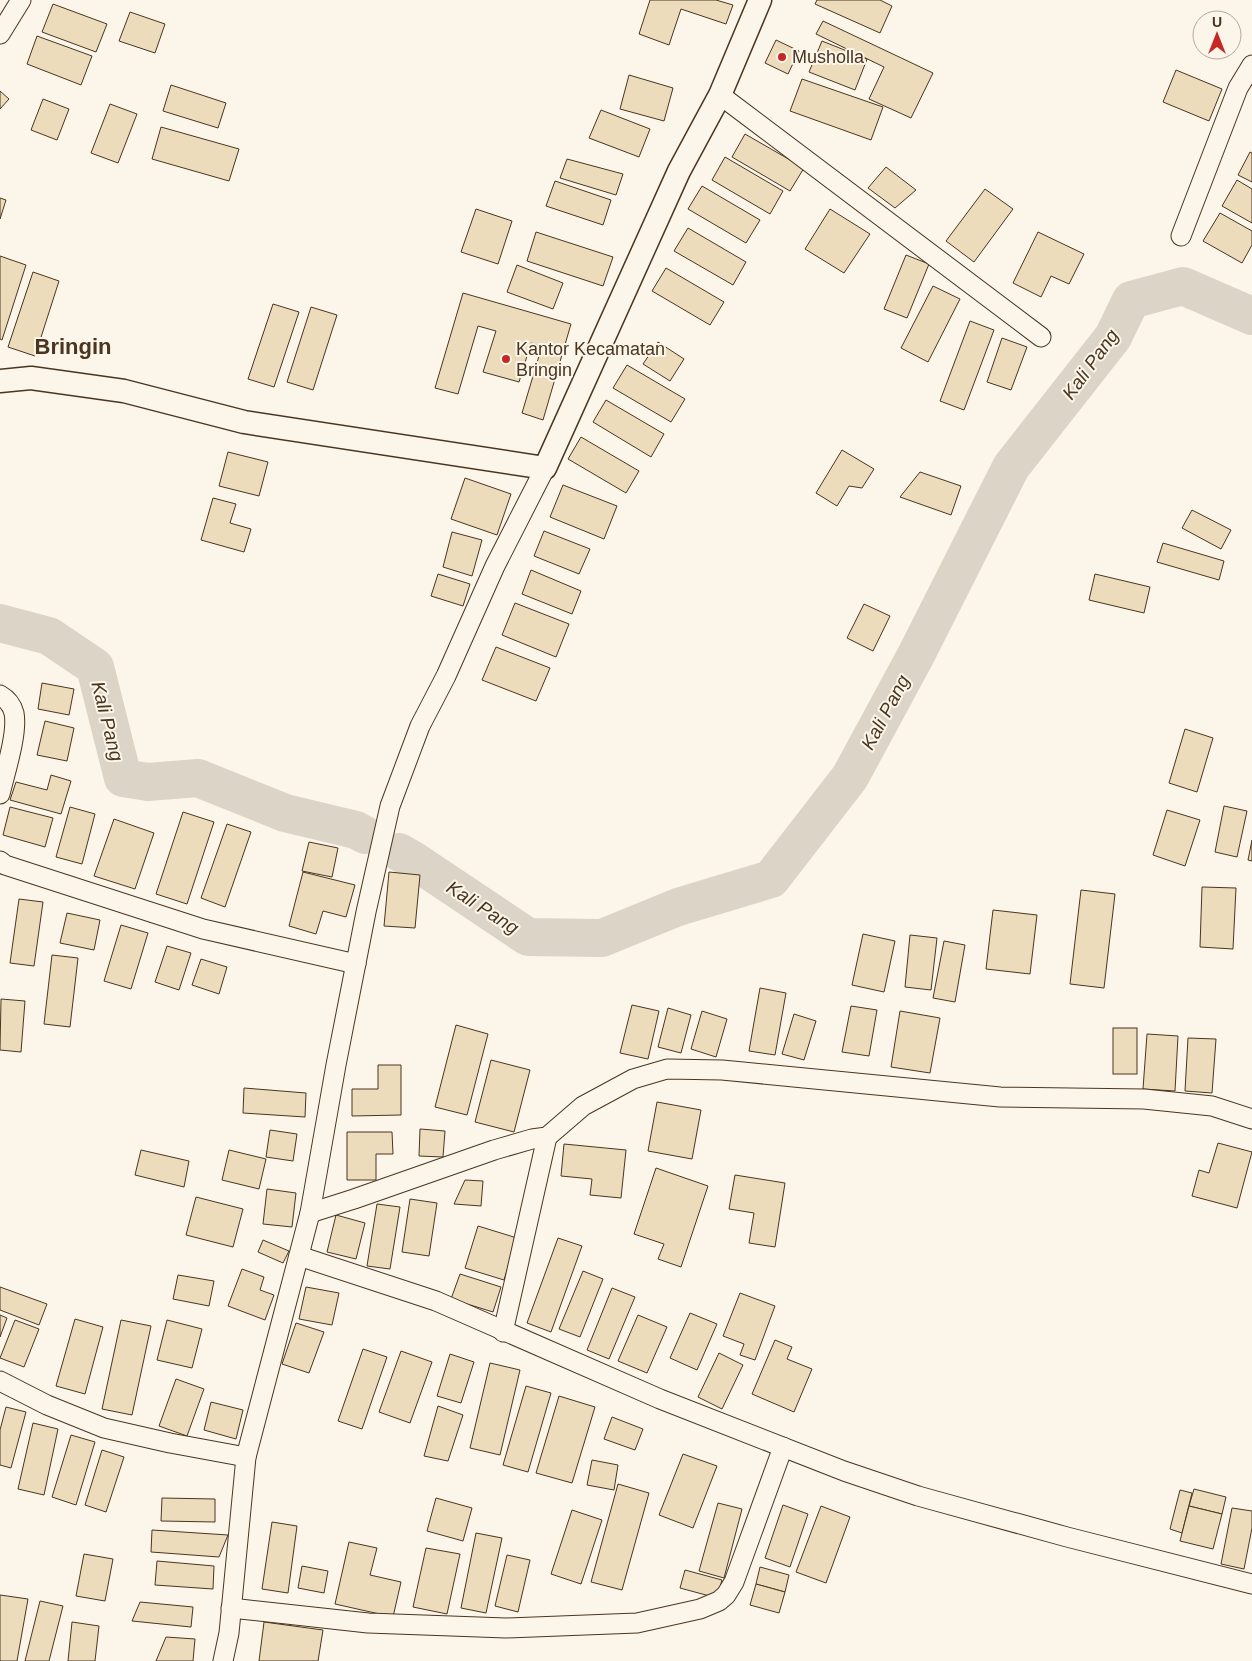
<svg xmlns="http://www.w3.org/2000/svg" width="1252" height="1661" font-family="Helvetica,sans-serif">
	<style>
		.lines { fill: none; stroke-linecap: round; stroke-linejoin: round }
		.river { stroke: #dcd4c6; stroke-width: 38 }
		.building { fill: #ecdcbc; stroke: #4a3520 }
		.minor-casing { stroke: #4a3520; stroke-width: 21 }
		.tertiary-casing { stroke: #4a3520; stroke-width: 25 }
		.minor { stroke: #fbf6e9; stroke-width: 19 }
		.tertiary { stroke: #fbf6e9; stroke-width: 22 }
		.poi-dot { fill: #c62828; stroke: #fbf6e9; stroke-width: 2 }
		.labels { text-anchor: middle; stroke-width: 4; stroke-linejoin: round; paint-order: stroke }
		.poi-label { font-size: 18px; fill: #4a3520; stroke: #fbf6e9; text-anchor: start }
		.water-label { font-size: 19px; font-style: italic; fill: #4a3520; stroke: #fbf6e9 }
		.district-label { font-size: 22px; font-weight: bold; fill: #4a3520; stroke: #fbf6e9 }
	</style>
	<rect width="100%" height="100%" fill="#fbf6e9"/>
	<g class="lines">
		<g class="river">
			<path d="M0 623 49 636 95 667 123 778 148 782 198 778 285 813 356 830 365 835"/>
			<path d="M399 852 413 860 528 937 602 938 678 907 771 879 850 777 916 655 1011 467 1113 337 1131 300 1183 286 1252 316"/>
		</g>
	</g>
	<g class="building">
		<path d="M650 0H716L733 5 726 24 681 9 669 45 639 34Z"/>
		<path d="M817 0H880L892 6 880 33 815 4Z"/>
		<path d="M53 4 107 24 96 52 42 32Z"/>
		<path d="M130 12 165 24 155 53 119 41Z"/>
		<path d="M823 21 933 73 911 118 869 99 884 67 816 34Z"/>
		<path d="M37 36 92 56 81 85 27 64Z"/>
		<path d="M776 40 799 51 788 74 765 63Z"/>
		<path d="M822 41 867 59 855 90 809 72Z"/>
		<path d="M1176 70 1222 89 1209 121 1163 102Z"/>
		<path d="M629 75 673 88 664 121 620 109Z"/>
		<path d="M802 79 883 107 871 140 790 111Z"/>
		<path d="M171 85 226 103 218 128 163 111Z"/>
		<path d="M0 91 9 99 0 109Z"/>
		<path d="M43 99 69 109 57 140 31 130Z"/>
		<path d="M110 104 137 114 118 163 91 153Z"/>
		<path d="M601 110 650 129 639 157 589 138Z"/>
		<path d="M161 127 239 149 229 181 152 159Z"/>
		<path d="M745 134 804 168 790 191 732 157Z"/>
		<path d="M1250 152 1252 153V182L1238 175Z"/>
		<path d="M725 157 783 191 770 214 712 180Z"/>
		<path d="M567 159 623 174 616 195 560 178Z"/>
		<path d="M886 167 916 190 895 208 868 188Z"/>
		<path d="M1237 180 1252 189V223L1222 206Z"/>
		<path d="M555 181 611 200 603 225 546 206Z"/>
		<path d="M702 186 760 220 746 243 688 209Z"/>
		<path d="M985 189 1013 209 974 262 946 241Z"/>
		<path d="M0 198 6 200 0 219Z"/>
		<path d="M476 209 512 221 498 264 461 252Z"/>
		<path d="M830 209 870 234 844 273 805 249Z"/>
		<path d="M1220 213 1252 231V245L1242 263 1203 241Z"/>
		<path d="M688 228 746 262 733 285 674 251Z"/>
		<path d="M536 232 613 257 603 286 527 261Z"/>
		<path d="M1038 232 1084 254 1069 284 1051 276 1041 297 1013 283Z"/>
		<path d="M906 255 929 264 907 318 884 309Z"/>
		<path d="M0 256 26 265 2 340 0 339Z"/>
		<path d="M517 265 563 283 553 309 507 292Z"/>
		<path d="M666 268 724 302 710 325 652 291Z"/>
		<path d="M33 272 59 281 35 356 8 347Z"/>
		<path d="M933 286 960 299 928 362 901 348Z"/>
		<path d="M463 293 571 324 543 420 522 413 542 346 531 343 519 382 483 372 496 331 478 326 458 394 435 388Z"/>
		<path d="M273 304 299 312 274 387 248 379Z"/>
		<path d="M311 307 337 315 313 390 287 382Z"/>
		<path d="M970 321 994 330 964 410 940 401Z"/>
		<path d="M1002 338 1027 347 1011 390 987 382Z"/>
		<path d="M658 342 684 359 670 381 643 364Z"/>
		<path d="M627 365 685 399 671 422 613 388Z"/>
		<path d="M606 400 664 434 651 457 593 422Z"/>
		<path d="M581 437 639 471 626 493 568 459Z"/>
		<path d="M842 450 874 469 862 488 849 486 837 506 816 493Z"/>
		<path d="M228 452 268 462 259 496 219 486Z"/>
		<path d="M920 472 961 486 951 515 900 497Z"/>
		<path d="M465 478 511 494 497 535 451 519Z"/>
		<path d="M563 485 617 506 604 539 550 517Z"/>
		<path d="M213 498 236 504 230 523 251 529 244 552 201 540Z"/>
		<path d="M1192 510 1231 530 1221 549 1182 528Z"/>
		<path d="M544 531 590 549 579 574 534 556Z"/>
		<path d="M452 532 482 540 472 576 443 567Z"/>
		<path d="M1163 543 1224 561 1219 580 1157 562Z"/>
		<path d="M531 570 581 591 572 614 522 594Z"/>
		<path d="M438 574 470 584 463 606 431 596Z"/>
		<path d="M1095 574 1150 587 1144 613 1089 600Z"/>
		<path d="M515 603 569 624 556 657 502 635Z"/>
		<path d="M864 604 890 616 873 651 847 638Z"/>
		<path d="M496 647 550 668 536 701 482 680Z"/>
		<path d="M42 683 74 689 69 715 38 709Z"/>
		<path d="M45 721 74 728 67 761 37 755Z"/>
		<path d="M1185 729 1213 738 1197 792 1169 783Z"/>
		<path d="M51 775 71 781 61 814 10 800 16 782 47 790Z"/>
		<path d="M1224 806 1247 811 1237 857 1215 852Z"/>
		<path d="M10 807 53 818 45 847 3 835Z"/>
		<path d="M70 807 95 814 82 864 56 857Z"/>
		<path d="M1167 810 1200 820 1185 866 1153 855Z"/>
		<path d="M183 812 214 822 187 904 156 894Z"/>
		<path d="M114 819 154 833 135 889 94 876Z"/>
		<path d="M227 824 251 832 225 907 201 898Z"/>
		<path d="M1252 840V861L1248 860Z"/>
		<path d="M309 842 338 848 332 877 302 871Z"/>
		<path d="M303 872 355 885 346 917 323 911 316 934 289 926Z"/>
		<path d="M389 872 420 875 415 928 384 926Z"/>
		<path d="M1202 887 1236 888 1233 949 1200 947Z"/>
		<path d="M1081 890 1115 894 1104 988 1070 984Z"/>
		<path d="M19 899 43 902 34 966 10 963Z"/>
		<path d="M993 910 1037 915 1030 974 986 969Z"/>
		<path d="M67 913 100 920 94 950 60 943Z"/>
		<path d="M121 925 148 933 131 989 104 981Z"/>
		<path d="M863 934 895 941 884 992 852 985Z"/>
		<path d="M910 935 937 938 931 990 905 987Z"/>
		<path d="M944 941 965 945 955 1002 933 998Z"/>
		<path d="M167 946 191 953 179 990 155 982Z"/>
		<path d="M52 955 78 958 70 1027 44 1024Z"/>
		<path d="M201 959 227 967 219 994 192 985Z"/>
		<path d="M760 988 786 993 775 1055 749 1051Z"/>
		<path d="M1 999 25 1001 21 1052 0 1050Z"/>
		<path d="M632 1005 659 1011 648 1059 620 1053Z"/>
		<path d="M851 1006 877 1010 869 1056 842 1052Z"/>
		<path d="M668 1008 691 1015 681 1053 658 1047Z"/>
		<path d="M702 1011 727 1019 716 1057 691 1049Z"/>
		<path d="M900 1011 940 1018 930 1073 891 1067Z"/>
		<path d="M794 1014 816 1021 804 1060 782 1054Z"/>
		<path d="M456 1025 488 1034 467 1115 435 1107Z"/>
		<rect x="1113" y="1028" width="24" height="46"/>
		<path d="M1147 1034 1178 1036 1175 1091 1143 1089Z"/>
		<path d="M1188 1038 1216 1039 1212 1093 1185 1091Z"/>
		<path d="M491 1060 530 1070 514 1132 475 1122Z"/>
		<path d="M378 1065H401V1115L352 1116V1089H378Z"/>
		<path d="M244 1088 306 1093 305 1117 243 1113Z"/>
		<path d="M657 1102 701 1110 692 1159 648 1151Z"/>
		<path d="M420 1129 445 1131 443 1157 419 1156Z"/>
		<path d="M270 1130 297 1134 293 1161 266 1157Z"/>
		<path d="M347 1132H392L393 1154H376V1180H347Z"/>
		<path d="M1218 1143 1252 1152 1237 1208 1192 1196 1199 1170 1209 1173Z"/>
		<path d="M564 1144 626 1150 621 1198 590 1195 592 1179 561 1176Z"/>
		<path d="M141 1150 189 1161 184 1187 135 1175Z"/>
		<path d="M229 1150 266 1159 259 1189 222 1180Z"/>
		<path d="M656 1168 708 1186 681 1267 658 1259 664 1244 634 1234Z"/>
		<path d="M735 1175 785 1183 775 1247 749 1243 754 1213 729 1209Z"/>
		<path d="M465 1180 483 1181 481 1206 454 1204Z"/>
		<path d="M267 1189 296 1193 292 1227 263 1224Z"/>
		<path d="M196 1197 243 1209 233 1247 186 1235Z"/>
		<path d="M410 1199 437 1203 429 1256 402 1252Z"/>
		<path d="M377 1204 400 1207 390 1269 367 1266Z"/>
		<path d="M336 1215 365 1223 356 1259 327 1252Z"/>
		<path d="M478 1226 517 1238 504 1280 465 1268Z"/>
		<path d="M558 1238 582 1246 551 1332 527 1323Z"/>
		<path d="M263 1240 289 1251 283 1263 258 1252Z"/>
		<path d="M242 1269 264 1277 260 1290 274 1295 265 1320 228 1306Z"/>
		<path d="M583 1271 603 1279 580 1337 559 1329Z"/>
		<path d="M460 1274 501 1287 493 1312 451 1299Z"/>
		<path d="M178 1275 214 1281 209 1306 173 1299Z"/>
		<path d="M0 1287 47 1304 39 1325 0 1310Z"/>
		<path d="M306 1287 339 1293 332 1325 299 1319Z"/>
		<path d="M612 1288 635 1297 609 1359 587 1350Z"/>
		<path d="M740 1293 775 1306 755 1360 740 1355 744 1344 723 1336Z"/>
		<path d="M690 1313 717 1324 697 1370 670 1358Z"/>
		<path d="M0 1315 7 1318 0 1337Z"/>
		<path d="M638 1315 667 1327 647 1373 618 1361Z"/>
		<path d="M75 1319 103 1327 85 1394 56 1386Z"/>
		<path d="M15 1320 39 1329 24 1367 0 1358Z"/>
		<path d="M121 1320 151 1326 132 1415 102 1409Z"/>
		<path d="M167 1320 202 1329 192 1368 157 1360Z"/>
		<path d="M296 1323 324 1332 309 1373 282 1364Z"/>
		<path d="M775 1340 792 1347 787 1359 812 1369 794 1412 752 1394Z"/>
		<path d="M363 1349 387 1357 362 1429 338 1421Z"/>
		<path d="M401 1351 432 1362 410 1423 379 1412Z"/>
		<path d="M719 1353 743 1365 722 1409 698 1397Z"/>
		<path d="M450 1354 474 1362 461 1403 437 1396Z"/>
		<path d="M490 1363 520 1370 500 1455 470 1448Z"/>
		<path d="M176 1379 204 1389 187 1436 159 1426Z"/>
		<path d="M526 1386 551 1393 528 1472 503 1465Z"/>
		<path d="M559 1396 595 1407 572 1483 536 1473Z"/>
		<path d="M211 1402 243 1410 236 1439 204 1430Z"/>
		<path d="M438 1406 463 1415 448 1461 424 1456Z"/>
		<path d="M6 1407 26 1412 11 1468 0 1465V1430Z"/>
		<path d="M612 1417 643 1429 635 1450 604 1439Z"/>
		<path d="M33 1423 58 1429 44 1495 18 1489Z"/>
		<path d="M71 1435 95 1442 76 1505 52 1497Z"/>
		<path d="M102 1450 124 1457 106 1512 85 1505Z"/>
		<path d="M683 1454 717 1466 693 1528 659 1515Z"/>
		<path d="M592 1460 618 1465 614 1490 587 1485Z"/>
		<path d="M618 1484 649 1493 622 1590 591 1582Z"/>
		<path d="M1194 1489 1226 1497 1222 1514 1189 1506Z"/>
		<path d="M1180 1490 1192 1493 1182 1533 1170 1529Z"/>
		<path d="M162 1498 215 1499V1522L161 1521Z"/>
		<path d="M436 1498 472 1508 463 1541 427 1531Z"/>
		<path d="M718 1503 742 1509 724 1578 699 1571Z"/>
		<path d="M783 1505 808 1514 790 1567 765 1558Z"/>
		<path d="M821 1506 850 1517 826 1583 796 1572Z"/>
		<path d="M1189 1506 1222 1514 1213 1549 1180 1541Z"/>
		<path d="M1232 1508 1252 1511V1528L1244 1569 1221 1564Z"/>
		<path d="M572 1510 602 1520 581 1584 551 1574Z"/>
		<path d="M272 1522 297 1526 288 1593 262 1589Z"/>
		<path d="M152 1530 228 1535 219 1557 151 1552Z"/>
		<path d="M476 1533 502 1538 486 1613 461 1608Z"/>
		<path d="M349 1542 377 1548 370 1575 401 1582 393 1617 335 1604Z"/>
		<path d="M426 1548 460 1554 447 1614 413 1607Z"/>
		<path d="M84 1554 113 1559 105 1601 76 1596Z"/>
		<path d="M507 1555 530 1560 518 1612 495 1606Z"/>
		<path d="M157 1561 214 1566 213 1589 155 1585Z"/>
		<path d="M302 1566 328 1571 324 1593 298 1588Z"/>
		<path d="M760 1567 789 1575 785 1592 756 1584Z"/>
		<path d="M685 1570 722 1580 717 1598 680 1588Z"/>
		<path d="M756 1584 785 1592 779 1613 750 1605Z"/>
		<path d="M0 1595 28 1599 17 1661H0Z"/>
		<path d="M40 1601 63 1606 49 1661H25Z"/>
		<path d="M140 1602 193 1607 191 1627 132 1621Z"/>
		<path d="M72 1622 99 1626 95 1661H68Z"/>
		<path d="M264 1622 323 1630 318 1661H259Z"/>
		<path d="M166 1637 195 1639 193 1661H156Z"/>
	</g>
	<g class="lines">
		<defs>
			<g id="minor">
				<path d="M0 34 21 0"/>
				<path d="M720 95 1041 337"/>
				<path d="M1181 236 1238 88 1252 65"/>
				<path d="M0 695C7 699 12 705 14 713 18 733 5 773 0 794"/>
				<path d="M0 861 5 865 203 929 356 964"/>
				<path d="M310 1213 354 1199 494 1150 532 1139 547 1137 583 1106 633 1079 667 1069 722 1070 1000 1097 1144 1099 1212 1106 1252 1119"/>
				<path d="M299 1256 436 1301 660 1399 844 1471 918 1496 1067 1537 1252 1584"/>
				<path d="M503 1332 547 1137"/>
				<path d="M0 1381 47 1405 104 1428 170 1443 246 1457"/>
				<path d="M231 1608 368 1623 506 1628 637 1623 700 1609 719 1601 726 1595 734 1582 783 1447"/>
				<path d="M223 1661 229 1633 246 1457 310 1213 336 1065 366 912 390 806 420 726 446 676 495 566 545 468"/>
			</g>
			<path id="tertiary" d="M0 381 31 378 124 391 244 422 545 468 679 171 720 95 760 0"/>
		</defs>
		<use href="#minor" class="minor-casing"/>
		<use href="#tertiary" class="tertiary-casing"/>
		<use href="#minor" class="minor"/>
		<use href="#tertiary" class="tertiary"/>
	</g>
	<g class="poi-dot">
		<circle cx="782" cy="57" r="5"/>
		<circle cx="506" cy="359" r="5"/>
	</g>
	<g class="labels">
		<g class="poi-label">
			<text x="792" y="63">Musholla</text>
			<text x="516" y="355">Kantor Kecamatan<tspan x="516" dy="21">Bringin</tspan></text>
		</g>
		<g class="water-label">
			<text transform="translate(1090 364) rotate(-54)" y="7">Kali Pang</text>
			<text transform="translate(885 712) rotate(-62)" y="7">Kali Pang</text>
			<text transform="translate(108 721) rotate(76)" y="7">Kali Pang</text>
			<text transform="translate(483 907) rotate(33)" y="7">Kali Pang</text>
		</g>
		<g class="district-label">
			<text x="73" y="354">Bringin</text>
		</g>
	</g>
	<g transform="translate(1217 35)"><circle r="24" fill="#fbf6e9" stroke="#b4a999"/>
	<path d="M0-4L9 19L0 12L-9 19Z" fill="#c62828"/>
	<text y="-8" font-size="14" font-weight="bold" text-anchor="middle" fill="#4a3520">U</text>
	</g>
</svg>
